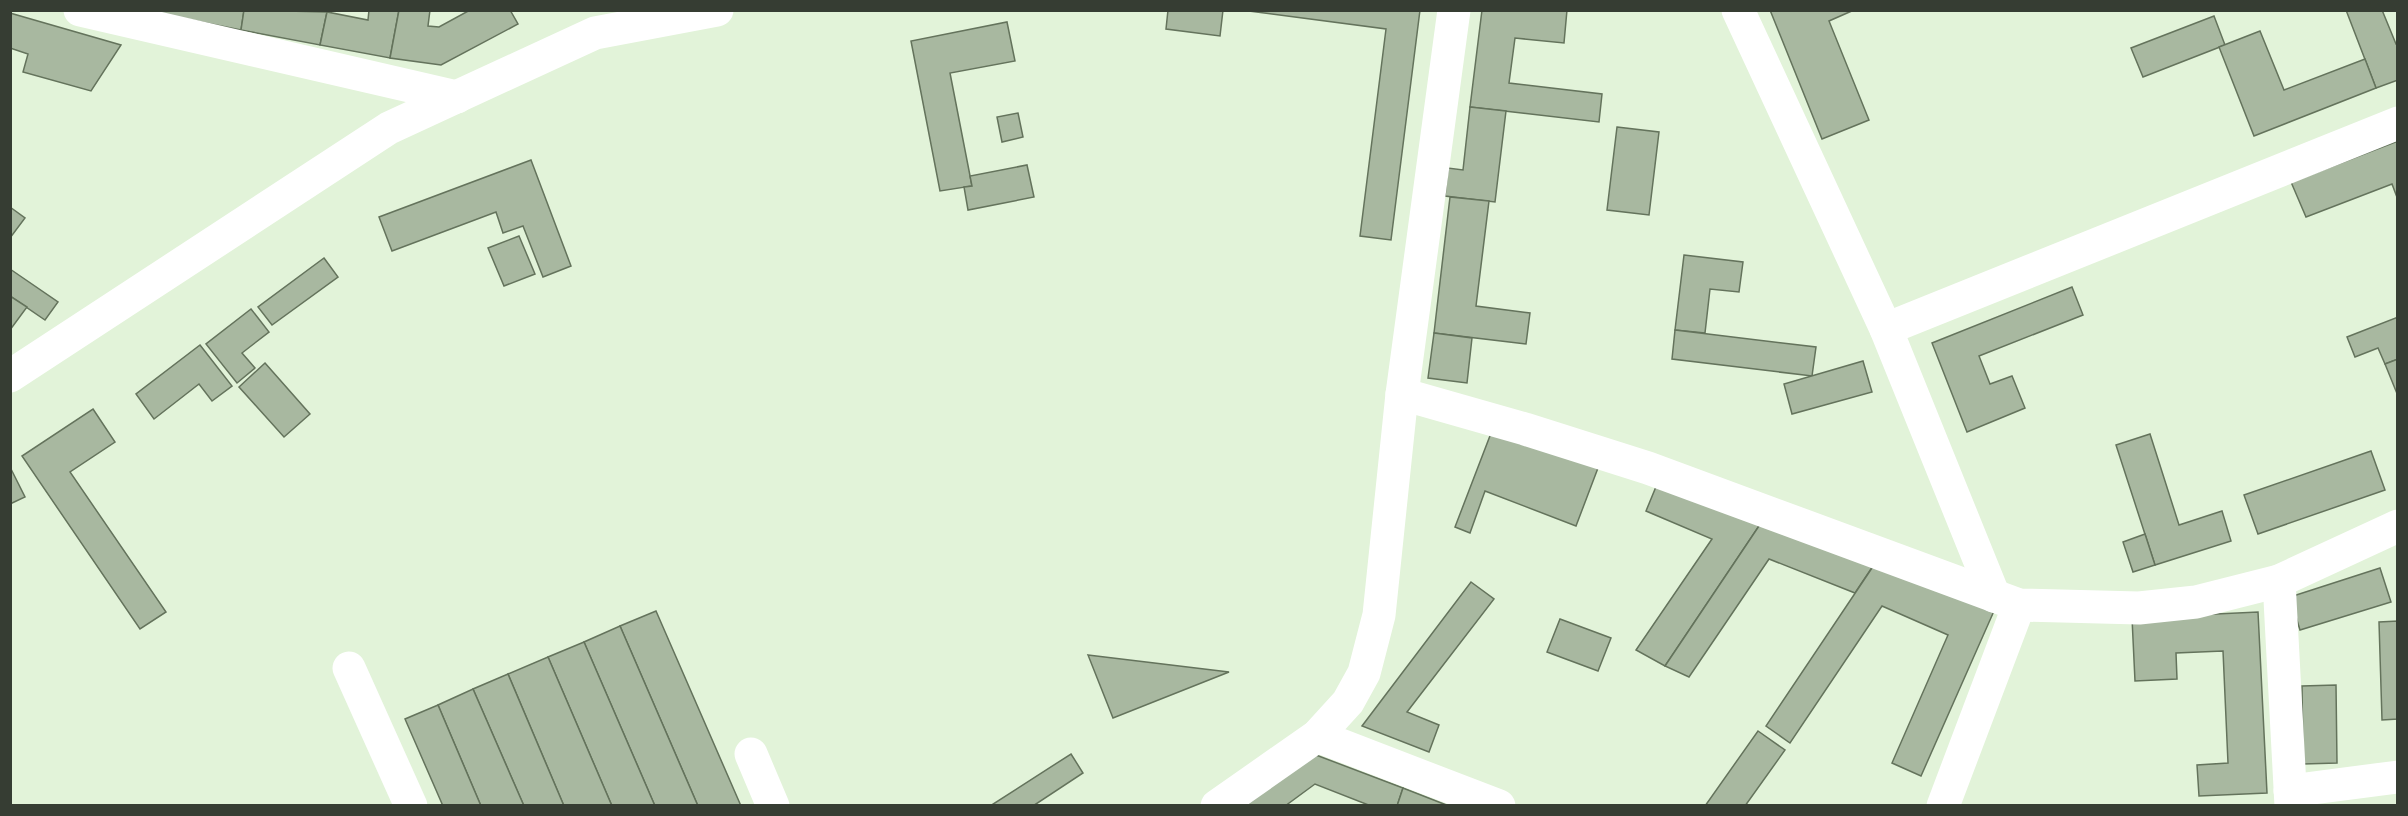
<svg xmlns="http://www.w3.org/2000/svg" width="2408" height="816" font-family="Jost,sans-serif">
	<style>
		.building { fill: #a8b8a0; stroke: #64735c; stroke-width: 1.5 }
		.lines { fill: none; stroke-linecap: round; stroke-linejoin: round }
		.minor { stroke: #fff; stroke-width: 33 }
	</style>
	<rect width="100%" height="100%" fill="#e2f3d9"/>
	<g class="building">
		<path d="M141 10H244L241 30Z"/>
		<path d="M244 10 327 12 320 45 241 30Z"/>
		<path d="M369 10H399L390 58 320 45 327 12 368 20Z"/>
		<path d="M399 10H430L428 26 439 27 470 10H510L518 24 441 65 390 58Z"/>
		<path d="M1168 10H1223L1220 36 1166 29Z"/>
		<path d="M1241 10H1420L1391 240 1360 236 1386 29Z"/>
		<path d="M1482 10H1567L1564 43 1515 38 1509 83 1602 94 1599 122 1470 107Z"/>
		<path d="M1770 10H1854L1829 21 1869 120 1822 139Z"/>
		<path d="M2346 10H2382L2396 44 2398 43V80L2376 88Z"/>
		<path d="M10 13 121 45 91 91 23 72 28 54 10 48Z"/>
		<path d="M2214 16 2225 45 2143 77 2131 48Z"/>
		<path d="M1007 22 1015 61 950 73 972 186 940 191 911 41Z"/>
		<path d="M2260 31 2284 90 2365 59 2376 88 2254 136 2219 47Z"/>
		<path d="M1470 107 1506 111 1495 202 1445 196 1448 168 1463 170Z"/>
		<path d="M1018 113 1023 137 1002 142 997 117Z"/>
		<path d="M1617 127 1659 132 1649 215 1607 210Z"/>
		<path d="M2398 141V200L2392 184 2306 217 2291 182Z"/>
		<path d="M531 160 571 266 543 277 523 226 503 233 496 212 392 251 379 217Z"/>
		<path d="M1027 165 1034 197 968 210 964 187 972 186 970 176Z"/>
		<path d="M1450 197 1489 201 1476 306 1530 313 1526 344 1434 333Z"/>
		<path d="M10 207 25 218 10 238Z"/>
		<path d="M519 236 535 274 504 286 488 248Z"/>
		<path d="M1684 255 1743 262 1739 292 1710 289 1705 333 1675 330Z"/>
		<path d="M324 258 338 277 272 325 258 307Z"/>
		<path d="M10 269 58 302 45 320 10 296Z"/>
		<path d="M2072 287 2083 315 1979 356 1990 384 2012 376 2025 408 1967 432 1932 343Z"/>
		<path d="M10 296 27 307 10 330Z"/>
		<path d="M251 309 269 332 242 353 255 368 237 383 206 344Z"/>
		<path d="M2398 317V359L2385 364 2378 348 2355 357 2347 337Z"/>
		<path d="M1675 330 1816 347 1812 376 1672 359Z"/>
		<path d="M1434 333 1472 338 1467 383 1428 378Z"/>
		<path d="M200 345 232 386 212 401 199 384 154 419 136 394Z"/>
		<path d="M2398 359V396L2385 364Z"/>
		<path d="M1863 361 1872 392 1792 414 1784 384Z"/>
		<path d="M265 363 310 414 284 437 239 387Z"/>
		<path d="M93 409 115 442 70 472 166 612 140 629 22 456Z"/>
		<path d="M1493 428 1598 468 1576 526 1485 491 1470 533 1455 527Z"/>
		<path d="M2150 434 2179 525 2222 511 2231 541 2155 565 2116 445Z"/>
		<path d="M2371 451 2385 490 2258 534 2244 495Z"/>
		<path d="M10 467 25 497 10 504Z"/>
		<path d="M1660 477 1763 520 1665 666 1636 650 1712 539 1646 511Z"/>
		<path d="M1763 520 1873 566 1855 593 1769 559 1689 677 1665 666Z"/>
		<path d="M2145 534 2155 565 2133 572 2123 542Z"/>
		<path d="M1876 562 1994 611 1921 776 1892 763 1948 635 1882 606 1790 743 1766 726Z"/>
		<path d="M2380 568 2391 602 2300 630 2290 597Z"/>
		<path d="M1471 582 1494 599 1407 712 1439 725 1429 752 1362 726Z"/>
		<path d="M656 611 741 806H698L620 626Z"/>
		<path d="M2258 612 2267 793 2199 796 2197 765 2228 763 2223 651 2176 653 2177 679 2135 681 2132 618Z"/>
		<path d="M1560 619 1611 638 1598 671 1547 652Z"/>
		<path d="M2398 621V719L2382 720 2379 622Z"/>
		<path d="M620 626 698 806H655L584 642Z"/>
		<path d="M584 642 655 806H612L548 657Z"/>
		<path d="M1088 655 1229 672 1113 718Z"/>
		<path d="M548 657 612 806H564L508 674Z"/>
		<path d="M508 674 564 806H524L473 689Z"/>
		<path d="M2336 685 2337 763 2303 764 2302 686Z"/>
		<path d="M473 689 524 806H481L438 705Z"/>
		<path d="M438 705 481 806H443L405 719Z"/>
		<path d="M1758 731 1785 750 1745 806H1705Z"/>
		<path d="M1071 754 1083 773 1033 806H990Z"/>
		<path d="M1316 755 1403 788 1397 806H1371L1315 784 1285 806H1243Z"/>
		<path d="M1403 788 1449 806H1397Z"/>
	</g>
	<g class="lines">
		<g class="minor">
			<path d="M80 10 457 97"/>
			<path d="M1738 10 1886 329 1994 596"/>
			<path d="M1886 329 2398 123"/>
			<path d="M10 376 389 128 595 33 717 10"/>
			<path d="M1402 394 1525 429 1648 468 2019 605 2139 608 2196 602 2279 581 2398 526"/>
			<path d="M2279 581 2291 806"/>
			<path d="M349 668 411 806"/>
			<path d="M1317 736 1499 806"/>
			<path d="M751 754 773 806"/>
			<path d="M2290 791 2398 777"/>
			<path d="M1217 806 1317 736 1348 702 1364 673 1379 615 1402 394 1454 10"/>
			<path d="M1943 806 2019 605"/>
		</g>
	</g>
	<rect width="2408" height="816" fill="none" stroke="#363d33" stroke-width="24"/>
</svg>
